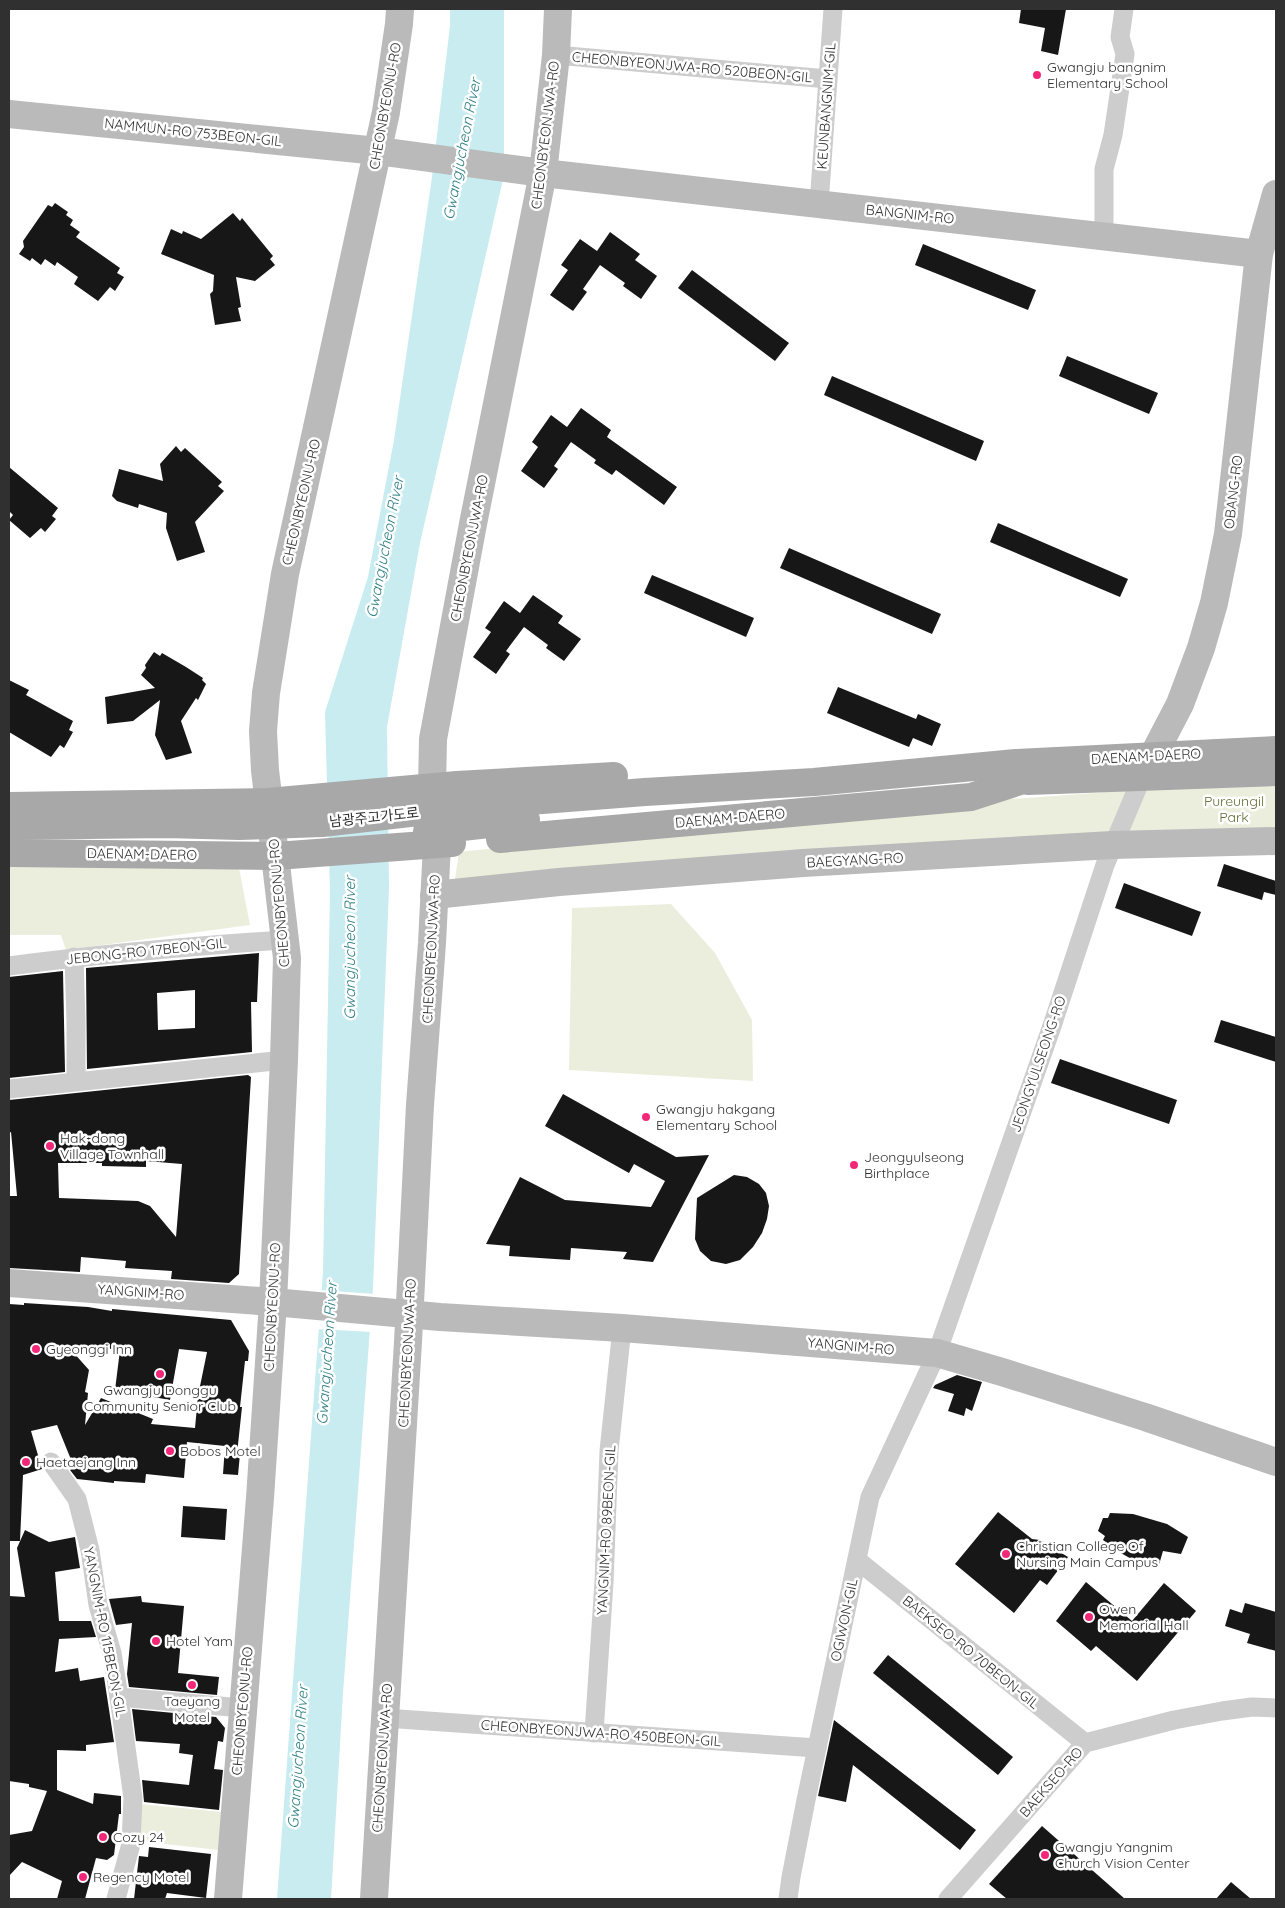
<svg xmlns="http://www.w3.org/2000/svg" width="1285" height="1908" font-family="Quicksand,'Noto Sans KR',sans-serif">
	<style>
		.green { fill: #eceedd }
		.water { fill: #c8ecef }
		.pier { fill: #fff }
		.building { fill: #171717; fill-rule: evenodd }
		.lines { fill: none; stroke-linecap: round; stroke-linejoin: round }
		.street { stroke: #cdcdcd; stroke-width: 19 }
		.secondary { stroke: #bababa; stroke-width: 28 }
		.primary { stroke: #a8a8a8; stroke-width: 28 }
		.poi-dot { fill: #f32777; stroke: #fff; stroke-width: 2 }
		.labels { text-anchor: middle; stroke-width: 5; stroke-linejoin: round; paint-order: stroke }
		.street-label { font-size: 14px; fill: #303030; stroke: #fff }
		.poi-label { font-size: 14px; fill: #303030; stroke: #fff; text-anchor: start }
		.park-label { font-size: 14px; fill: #647039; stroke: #fff }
		.water-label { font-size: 15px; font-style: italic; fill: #318085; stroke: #fff }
	</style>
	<rect width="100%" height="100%" fill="#fff"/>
	<g class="green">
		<path d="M1276 783V833L453 892 459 852 807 814 1148 789Z"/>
		<path d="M9 866 239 868 250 925 66 950 61 935H9Z"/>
		<path d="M671 904 715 953 752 1020 753 1081 569 1070 572 908Z"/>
		<path d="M140 1804 223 1812 219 1850 137 1841Z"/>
	</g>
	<path class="water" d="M450 9H504V175L420 543 387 727 389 888 373 1288 343 1693 331 1899H277L323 1272 330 891 325 712 368 577 394 440 432 177 450 26Z"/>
	<path class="pier" d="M320 1290 375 1294 372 1332 317 1329Z"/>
	<g class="building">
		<path d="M1021 9H1066L1058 55 1041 51 1045 28 1019 23Z"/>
		<path d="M55 203 68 212 66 215 73 220 70 225 80 232 76 237 120 268 117 273 124 277 115 291 110 287 98 301 74 284 78 277 57 262 55 266 45 259 41 265 32 258 30 261 19 254 24 247 23 241 48 205 52 207Z"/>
		<path d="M233 213 240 221 242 218 273 256 270 259 275 265 255 281 236 277 241 307 238 308 241 321 215 325 210 294 213 291 214 275 161 254 171 229 182 234 183 231 201 239Z"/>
		<path d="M610 232 640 254 635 260 657 276 641 299 623 286 625 283 600 265 583 289 587 292 573 311 550 295 568 270 561 265 580 239 597 251Z"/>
		<path d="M923 244 1036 290 1028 310 915 265Z"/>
		<path d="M692 270 789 343 775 361 678 288Z"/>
		<path d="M1067 356 1158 393 1149 414 1059 376Z"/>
		<path d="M832 376 984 441 976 461 824 395Z"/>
		<path d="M581 408 611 430 607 437 677 487 664 505 616 470 612 475 594 463 596 460 571 442 554 466 558 469 544 488 521 471 538 447 532 442 551 415 567 427Z"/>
		<path d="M176 446 181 452 185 448 222 482 218 486 224 491 195 522 205 552 177 561 166 528 167 513 139 504 138 508 117 501 112 496 119 469 163 481 160 464Z"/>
		<path d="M9 467 58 508 52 516 56 519 45 532 41 528 30 538 9 520 13 515 9 511Z"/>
		<path d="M998 523 1128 579 1120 597 990 542Z"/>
		<path d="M789 548 941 614 932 634 780 568Z"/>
		<path d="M652 575 754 618 746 637 644 593Z"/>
		<path d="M533 595 563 616 558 623 581 639 564 661 546 648 548 645 524 627 506 651 510 654 496 674 473 657 491 632 485 628 504 601 520 613Z"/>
		<path d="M154 652 160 656 162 653 186 667 203 678 202 680 206 684 198 700 196 698 181 721 192 753 166 760 155 735 160 700 133 721 107 724 105 697 155 688 141 675 146 668 145 665Z"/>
		<path d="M9 680 29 690 26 695 73 721 69 730 73 732 64 748 60 745 51 757 9 732Z"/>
		<path d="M838 687 916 719 918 714 941 724 932 746 913 738 909 747 827 713Z"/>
		<path d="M1224 864 1276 881V895L1264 892 1262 900 1217 886Z"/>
		<path d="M1124 883 1201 912 1192 936 1115 908Z"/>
		<path d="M259 953 257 1002H251L252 1052 87 1069 86 968ZM195 990V1028L158 1030 157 993Z"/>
		<path d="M63 971 65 1072 9 1078V977Z"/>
		<path d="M1221 1020 1276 1037V1062L1214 1042Z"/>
		<path d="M1060 1059 1177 1100 1169 1124 1051 1083Z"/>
		<path d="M248 1075 251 1077 239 1274 229 1283 171 1279 172 1271 125 1268 126 1261 81 1257 80 1272 9 1268V1196H17L11 1132 9 1133V1100ZM146 1161 182 1164 176 1237 150 1206 138 1201 59 1198 58 1163H102V1166L146 1167Z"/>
		<path d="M563 1094 676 1157 709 1155 653 1262 623 1259 627 1252 571 1248 570 1260 509 1256 510 1246 486 1244 520 1177 565 1200 651 1207 665 1181 634 1164 629 1173 545 1126Z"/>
		<path d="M734 1175 747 1177 759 1184 766 1193 769 1206 767 1219 762 1233 753 1247 740 1260 726 1264 711 1261 700 1251 695 1239 697 1198Z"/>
		<path d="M24 1303 88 1307 112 1311V1309L231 1320 249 1351 248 1361H245L240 1407H242L237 1454H240L238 1475 223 1474 225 1446 187 1442 184 1478 146 1474 145 1483 114 1481V1483L77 1479 70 1470 74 1467 57 1425 31 1431 42 1469 23 1475 20 1541H9V1304L24 1305ZM96 1347 120 1350 115 1390 170 1400 179 1349 207 1352 198 1396 195 1428 151 1424 153 1419 101 1398 85 1425 88 1393 85 1392 89 1370 73 1352Z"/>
		<path d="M957 1375 982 1382 972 1411 966 1408 964 1416 948 1411 954 1394 933 1388 935 1385Z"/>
		<path d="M183 1506 227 1509 225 1540 181 1537Z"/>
		<path d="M998 1512 1032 1539 1040 1540 1068 1557 1047 1585 1040 1580 1014 1613 955 1564Z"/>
		<path d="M1110 1513 1133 1514 1167 1524 1188 1537 1181 1554 1163 1551 1158 1568 1135 1561 1119 1552 1103 1540 1105 1536 1098 1531 1103 1518H1108Z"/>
		<path d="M25 1530 49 1542 75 1537 80 1568 55 1572 59 1621H91L96 1637 59 1639 55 1672 78 1668 80 1681 104 1677 114 1742 86 1745V1751L57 1750V1790L93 1804 94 1793 121 1796V1814H119L114 1855 107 1860 96 1858 85 1899H57L62 1881 22 1862 9 1876V1835L32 1831 47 1791 29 1787V1784L9 1781V1596L25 1597 17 1548Z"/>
		<path d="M1086 1582 1132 1621 1164 1583 1196 1611 1137 1681 1096 1646 1091 1651 1056 1621Z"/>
		<path d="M141 1596 142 1602 184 1606 178 1673 219 1677 217 1695 129 1687 127 1674 132 1623 116 1625 109 1599Z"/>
		<path d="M1245 1603 1276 1612V1651L1247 1643 1250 1634 1225 1626 1230 1609 1242 1613Z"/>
		<path d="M888 1655 1013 1757 998 1775 873 1673Z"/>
		<path d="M132 1709 216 1717 225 1728 223 1742 218 1741 214 1769 223 1770 219 1810 144 1802 142 1780 189 1785 193 1755 179 1753 180 1744 136 1741Z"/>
		<path d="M834 1720 976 1830 960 1850 853 1765 846 1802 818 1796Z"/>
		<path d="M1042 1826 1125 1899H1007L989 1884Z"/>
		<path d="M149 1847 211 1854 206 1898 167 1893 165 1899H134L139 1856 148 1857Z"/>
		<path d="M1231 1882 1251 1899H1216Z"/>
	</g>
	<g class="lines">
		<g class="street">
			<path d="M556 55 828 79"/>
			<path d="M819 204 833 9"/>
			<path d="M1104 236V169L1113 135 1125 54 1120 37 1124 9"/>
			<path d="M74 957 76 1021V1081"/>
			<path d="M9 966C100 954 192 946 284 940"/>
			<path d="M9 1089 284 1060"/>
			<path d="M51 1462 77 1499 90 1550 98 1605 112 1653 119 1697 133 1798 131 1844 116 1899"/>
			<path d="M857 1560 1085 1743"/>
			<path d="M119 1697 242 1708"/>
			<path d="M385 1718 817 1748"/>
			<path d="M594 1733 604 1582 609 1451 622 1328"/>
			<path d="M788 1899 791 1877 806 1800 870 1497 937 1353 1052 1026 1105 865 1142 777"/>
			<path d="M948 1899 1085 1743 1174 1720 1222 1711 1252 1707 1276 1708"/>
		</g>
		<g class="secondary">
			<path d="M9 114 378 151 543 173 1259 254"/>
			<path d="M1143 775 1180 704 1201 648 1214 603 1228 534 1259 254 1276 194"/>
			<path d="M434 895 559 882 803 863 1112 845 1276 841"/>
			<path d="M9 1283 273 1302 440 1317 622 1328 937 1353 1002 1372 1145 1417 1276 1462"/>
			<path d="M228 1899 260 1498 273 1302 284 1060 287 958 265 770 263 731 266 693 285 574 386 112 399 24 400 9"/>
			<path d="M374 1899 408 1342 420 1105 432 943 437 845 432 788 433 739 473 524 543 173 556 55 558 9"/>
		</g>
		<g class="primary">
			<path d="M1028 781 1276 772"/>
			<path d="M9 806 268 802 457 785 614 776"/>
			<path d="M9 826 166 824 239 826 322 823 480 805 645 792 814 782 1016 763 1276 750"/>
			<path d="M427 831 526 820"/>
			<path d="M500 839 971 797 1020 781"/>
			<path d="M9 853 276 856 452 843"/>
		</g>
	</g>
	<g class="poi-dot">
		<circle cx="1037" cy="75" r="5"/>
		<circle cx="646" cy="1117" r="5"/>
		<circle cx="50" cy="1146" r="5"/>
		<circle cx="854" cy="1165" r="5"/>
		<circle cx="36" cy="1349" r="5"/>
		<circle cx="160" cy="1374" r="5"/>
		<circle cx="170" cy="1451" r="5"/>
		<circle cx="26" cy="1462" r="5"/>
		<circle cx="1006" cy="1554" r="5"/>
		<circle cx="1089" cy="1617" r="5"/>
		<circle cx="156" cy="1641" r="5"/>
		<circle cx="192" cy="1685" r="5"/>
		<circle cx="103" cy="1837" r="5"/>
		<circle cx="1045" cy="1855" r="5"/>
		<circle cx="83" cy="1877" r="5"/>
	</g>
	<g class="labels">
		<g class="street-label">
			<text transform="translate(692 67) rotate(5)" y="5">CHEONBYEONJWA-RO 520BEON-GIL</text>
			<text transform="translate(385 106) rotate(-80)" y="5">CHEONBYEONU-RO</text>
			<text transform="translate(826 106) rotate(-86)" y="5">KEUNBANGNIM-GIL</text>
			<text transform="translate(193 132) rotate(6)" y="5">NAMMUN-RO 753BEON-GIL</text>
			<text transform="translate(545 135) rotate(-83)" y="5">CHEONBYEONJWA-RO</text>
			<text transform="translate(910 214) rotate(6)" y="5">BANGNIM-RO</text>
			<text transform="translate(1233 492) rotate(-83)" y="5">OBANG-RO</text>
			<text transform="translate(301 502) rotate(-77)" y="5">CHEONBYEONU-RO</text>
			<text transform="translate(469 548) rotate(-79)" y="5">CHEONBYEONJWA-RO</text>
			<text transform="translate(1146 756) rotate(-3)" y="5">DAENAM-DAERO</text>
			<text transform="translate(374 817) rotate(-6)" y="5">남광주고가도로</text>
			<text transform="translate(730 818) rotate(-5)" y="5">DAENAM-DAERO</text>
			<text transform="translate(142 854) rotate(1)" y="5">DAENAM-DAERO</text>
			<text transform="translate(855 860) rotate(-3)" y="5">BAEGYANG-RO</text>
			<text transform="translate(279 903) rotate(-95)" y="5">CHEONBYEONU-RO</text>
			<text transform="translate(431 949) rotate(-87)" y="5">CHEONBYEONJWA-RO</text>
			<text transform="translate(146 951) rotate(-6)" y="5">JEBONG-RO 17BEON-GIL</text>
			<text transform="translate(1038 1064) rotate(-71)" y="5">JEONGYULSEONG-RO</text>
			<text transform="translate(141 1292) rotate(4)" y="5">YANGNIM-RO</text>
			<text transform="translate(272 1307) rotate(-87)" y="5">CHEONBYEONU-RO</text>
			<text transform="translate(851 1346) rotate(5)" y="5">YANGNIM-RO</text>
			<text transform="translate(407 1353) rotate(-87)" y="5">CHEONBYEONJWA-RO</text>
			<text transform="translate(606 1530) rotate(-87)" y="5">YANGNIM-RO 89BEON-GIL</text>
			<text transform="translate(844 1620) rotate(-78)" y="5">OGIWON-GIL</text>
			<text transform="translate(105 1632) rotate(79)" y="5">YANGNIM-RO 115BEON-GIL</text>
			<text transform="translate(971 1652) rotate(39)" y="5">BAEKSEO-RO 70BEON-GIL</text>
			<text transform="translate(242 1711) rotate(-85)" y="5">CHEONBYEONU-RO</text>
			<text transform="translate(601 1733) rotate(4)" y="5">CHEONBYEONJWA-RO 450BEON-GIL</text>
			<text transform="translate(382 1758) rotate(-86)" y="5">CHEONBYEONJWA-RO</text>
			<text transform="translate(1051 1782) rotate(-49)" y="5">BAEKSEO-RO</text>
		</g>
		<g class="poi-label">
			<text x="1047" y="72">Gwangju bangnim<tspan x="1047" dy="16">Elementary School</tspan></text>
			<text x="656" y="1114">Gwangju hakgang<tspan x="656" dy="16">Elementary School</tspan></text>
			<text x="60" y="1143">Hak-dong<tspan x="60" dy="16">Village Townhall</tspan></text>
			<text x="864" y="1162">Jeongyulseong<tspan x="864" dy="16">Birthplace</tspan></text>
			<text x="46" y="1354">Gyeonggi Inn</text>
			<text x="160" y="1395" text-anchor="middle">Gwangju Donggu<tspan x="160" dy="16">Community Senior Club</tspan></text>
			<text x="180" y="1456">Bobos Motel</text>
			<text x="36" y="1467">Haetaejang Inn</text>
			<text x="1016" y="1551">Christian College Of<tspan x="1016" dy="16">Nursing Main Campus</tspan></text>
			<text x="1099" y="1614">Owen<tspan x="1099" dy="16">Memorial Hall</tspan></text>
			<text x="166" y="1646">Hotel Yam</text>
			<text x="192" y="1706" text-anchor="middle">Taeyang<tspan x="192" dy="16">Motel</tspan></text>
			<text x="113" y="1842">Cozy 24</text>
			<text x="1055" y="1852">Gwangju Yangnim<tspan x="1055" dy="16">Church Vision Center</tspan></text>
			<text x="93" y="1882">Regency Motel</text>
		</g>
		<g class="park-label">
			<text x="1234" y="806">Pureungil<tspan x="1234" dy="16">Park</tspan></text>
		</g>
		<g class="water-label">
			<text transform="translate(462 149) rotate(-79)" y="5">Gwangjucheon River</text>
			<text transform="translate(385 547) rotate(-79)" y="5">Gwangjucheon River</text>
			<text transform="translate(350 948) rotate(-90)" y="5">Gwangjucheon River</text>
			<text transform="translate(327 1353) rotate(-86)" y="5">Gwangjucheon River</text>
			<text transform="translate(298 1757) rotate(-86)" y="5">Gwangjucheon River</text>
		</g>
	</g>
	<rect width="1285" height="1908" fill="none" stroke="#303030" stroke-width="20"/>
</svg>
